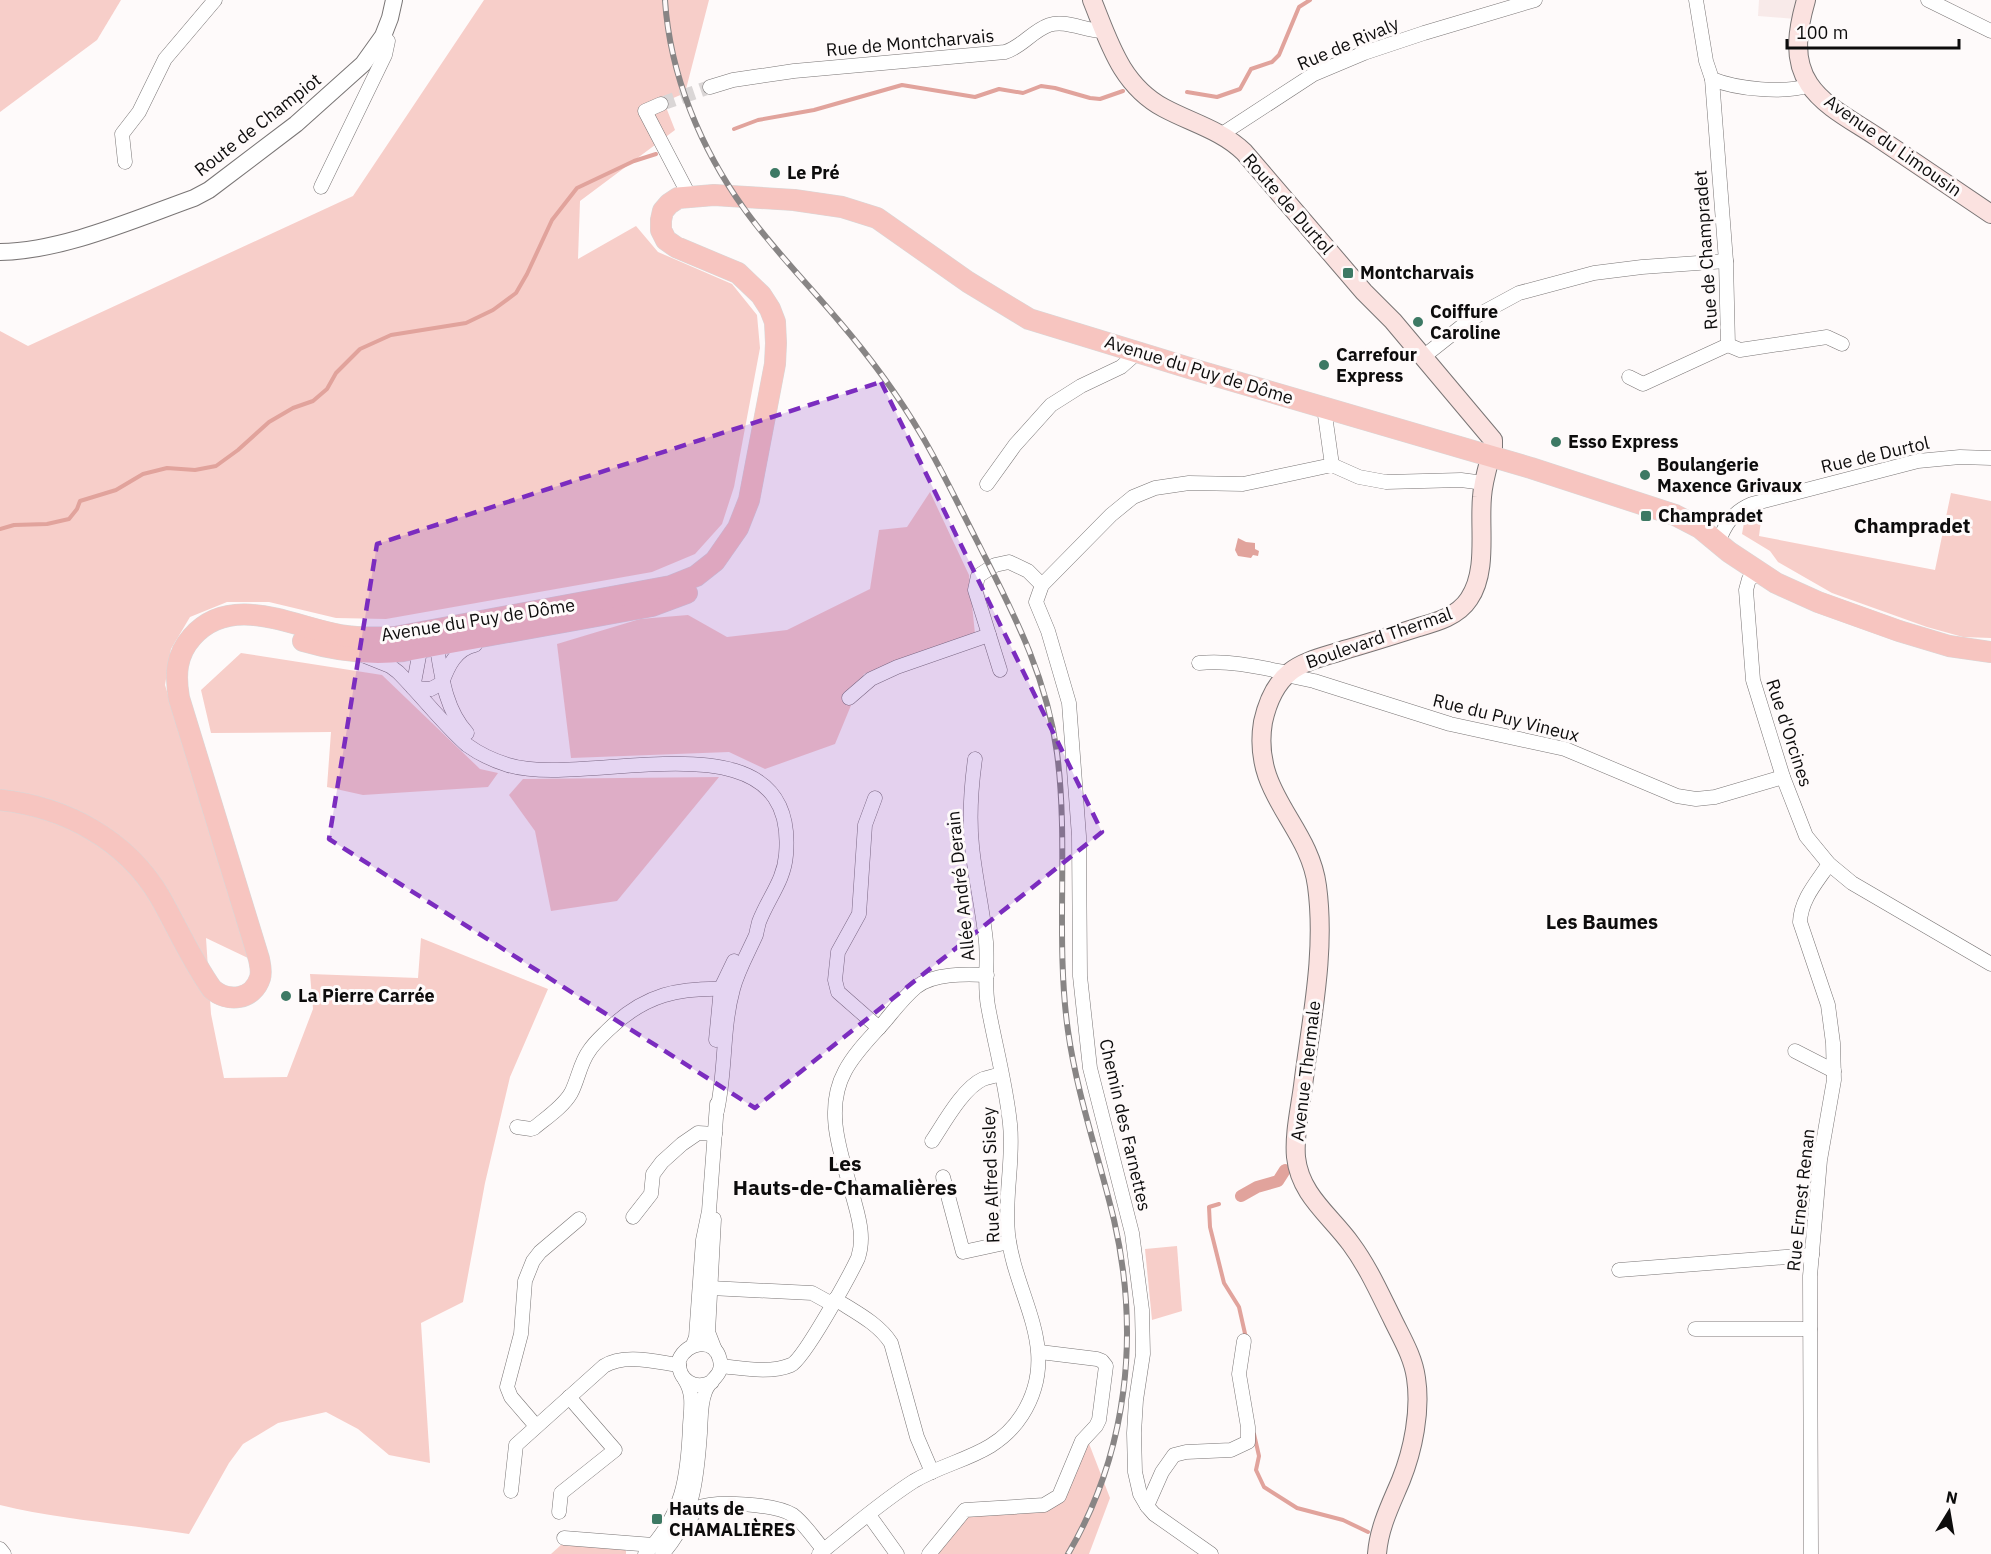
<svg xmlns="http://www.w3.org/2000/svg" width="1991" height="1554" font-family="'IBM Plex Sans',sans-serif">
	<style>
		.built { fill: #f8eae9 }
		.green { fill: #f7cec9 }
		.water { fill: #e1a39c }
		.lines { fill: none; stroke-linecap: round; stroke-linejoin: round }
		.stream { stroke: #e1a39c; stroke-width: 4 }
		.canal { stroke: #e1a39c; stroke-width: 12 }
		.minor-tunnel { stroke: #dad6d6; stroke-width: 14; stroke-dasharray: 14 7; stroke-linecap: butt }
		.minor-casing { stroke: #797575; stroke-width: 15 }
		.tertiary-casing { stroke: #797575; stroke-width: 18 }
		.secondary-casing { stroke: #797575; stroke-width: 20 }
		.primary-casing { stroke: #d8d8d8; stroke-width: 22 }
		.minor { stroke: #fff; stroke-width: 14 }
		.tertiary { stroke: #fff; stroke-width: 16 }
		.secondary { stroke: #fbe2e0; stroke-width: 18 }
		.primary { stroke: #f7c5c0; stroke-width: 21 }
		.rail-casing { stroke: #888585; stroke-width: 6 }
		.rail { stroke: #fefafa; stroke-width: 4; stroke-dasharray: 11; stroke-linecap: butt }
		.marked { fill: #7b2cbf; fill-opacity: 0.2; stroke: #7b2cbf; stroke-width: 4.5; stroke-dasharray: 12 8; stroke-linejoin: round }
		.poi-dot { fill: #3d7964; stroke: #fefafa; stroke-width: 2 }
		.labels { text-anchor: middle; stroke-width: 6; stroke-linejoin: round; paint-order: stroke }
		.street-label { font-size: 18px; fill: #0d0c0c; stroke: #fefafa }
		.poi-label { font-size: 18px; font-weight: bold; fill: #0d0c0c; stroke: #fefafa; text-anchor: start }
		.neighbourhood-label { font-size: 20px; font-weight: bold; fill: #0d0c0c; stroke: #fefafa }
		.quarter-label { font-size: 21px; font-weight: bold; fill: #0d0c0c; stroke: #fefafa }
	</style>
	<rect width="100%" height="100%" fill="#fefafa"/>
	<path class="built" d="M1759 0H1800L1795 19 1758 16Z"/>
	<g class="green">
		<path d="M0 0H121L97 40 0 112Z"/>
		<path d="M484 0H709L685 93 664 102 675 130 580 201 578 259 636 226 658 252 732 284 757 315 760 348 734 487 722 524 695 554 652 572 386 619 336 618 269 602H227L190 617 171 649 165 685 250 959 206 938 211 1014 224 1078 287 1077 313 1009 310 974 418 978 421 938 548 989 510 1077 485 1183 463 1302 421 1323 430 1463 389 1455 358 1429 326 1412 278 1423 243 1444 229 1463 189 1534C126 1524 62 1520 0 1505V331L28 346 353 196Z"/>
		<path d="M930 492 969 575 975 634 864 674 835 744 765 769 729 752 571 758 557 644 640 619 688 615 727 637 787 630 870 589 879 530 907 527Z"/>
		<path d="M1951 493 1991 501V638L1963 637 1927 627 1832 593 1778 562 1770 551 1742 534 1745 517 1762 513 1759 536 1935 570Z"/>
		<path d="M241 653 382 675 480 769 498 773 488 787 363 795 327 787 331 732 211 733 201 690Z"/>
		<path d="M719 777 617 901 551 911 535 831 509 795 523 779Z"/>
		<path d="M1177 1246 1182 1311 1152 1320 1145 1249Z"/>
		<path d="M1088 1441 1110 1498 1089 1554H934L969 1516 1049 1509Z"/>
		<path d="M561 1545 621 1546 626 1551V1554H551Z"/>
	</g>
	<path class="water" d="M1238 538 1246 542 1255 543V549L1259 551 1258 556 1253 555 1251 558 1238 556 1235 550Z"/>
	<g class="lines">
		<g class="stream">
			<path d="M1187 92 1217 97 1240 89 1251 69 1272 62 1279 55 1299 7 1310 0"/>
			<path d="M734 129 758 120 814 110 902 85 975 97 999 89 1023 93 1041 86 1055 88 1090 98 1100 99 1123 91"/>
			<path d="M0 529 14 525 47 524 69 519 77 509 80 501 116 490 143 474 167 468 195 470 216 466 238 450 269 422 293 408 313 401 327 389 336 373 360 349 391 335 466 323 493 310 516 293 527 274 552 220 577 188 634 161 656 154"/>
			<path d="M1219 1204 1209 1207 1210 1227 1224 1283 1239 1307 1246 1338"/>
			<path d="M1254 1434 1259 1456 1256 1470 1264 1487 1297 1508 1343 1520 1368 1532"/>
		</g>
		<path class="canal" d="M1241 1196 1257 1187 1278 1181 1285 1170"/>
		<path class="minor-tunnel" d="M661 104 710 87"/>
		<defs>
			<g id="minor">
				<path d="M1696 0 1706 61 1712 79C1736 89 1785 94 1810 85"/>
				<path d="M1928 0 1991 31"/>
				<path d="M1712 79 1726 261 1728 345"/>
				<path d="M710 87 733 80 794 71 1005 52C1022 47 1032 31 1049 25 1066 19 1087 32 1104 31"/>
				<path d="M661 104 645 111 691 199"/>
				<path d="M1222 134 1314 74 1364 53 1424 33 1535 0"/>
				<path d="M125 162 122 134 139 112 165 59 215 0"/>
				<path d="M321 187 385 55 388 41 383 36"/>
				<path d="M1728 345 1740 350 1827 337 1842 344"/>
				<path d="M1423 357 1471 319 1519 293 1594 273 1642 267 1726 261"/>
				<path d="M1629 377 1643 384 1728 345"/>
				<path d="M1324 408 1332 465"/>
				<path d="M987 484 1015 445 1051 405 1081 386 1121 367 1138 352"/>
				<path d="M1718 543C1725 524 1733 512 1752 504L1918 461 1960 457 1991 458"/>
				<path d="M1760 573 1749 579 1746 590 1753 680 1783 777 1806 836 1829 864 1852 883 1991 964"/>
				<path d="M425 643 419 656 413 688 431 689 442 683C448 666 456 649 475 645"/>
				<path d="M430 643 437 648C442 679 446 710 467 733"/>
				<path d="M365 656 390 666 398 672C421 695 443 724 467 745 478 753 495 761 508 765 586 790 799 707 786 855 784 881 768 898 759 922 758 926 757 930 756 935 748 953 738 970 733 989 722 1029 726 1070 717 1111"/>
				<path d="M1199 663C1230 660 1259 667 1288 673"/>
				<path d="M1000 670 975 590 978 576 995 565 1009 562 1028 571 1042 585"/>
				<path d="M1286 675 1314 681 1450 724 1565 749 1677 796 1696 799 1715 797 1783 777"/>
				<path d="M849 698 871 679 897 667 989 635"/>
				<path d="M875 798 865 825 859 914 838 952 835 980 838 992 879 1028"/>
				<path d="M716 1040 721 988 734 961"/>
				<path d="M1795 1051 1834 1071"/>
				<path d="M517 1127 531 1129 534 1128C546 1118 563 1107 571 1093 578 1080 580 1063 589 1051 594 1043 601 1037 608 1030 645 994 679 987 730 989"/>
				<path d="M932 1141C944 1123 963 1088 983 1079 989 1077 995 1076 1001 1074"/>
				<path d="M943 1177 963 1252 1009 1242"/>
				<path d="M633 1217 651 1194 653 1174 662 1162 682 1144 698 1133 715 1134"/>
				<path d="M714 1219 708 1332 715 1350"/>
				<path d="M1619 1270 1812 1255"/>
				<path d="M710 1288 812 1293 832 1304"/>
				<path d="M835 1299C855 1312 878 1323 891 1343L917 1437 932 1472"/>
				<path d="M1695 1329H1810"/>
				<path d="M693 1345 696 1337 703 1240 709 1211 717 1104"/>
				<path d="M721 1366C742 1368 770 1374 791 1365 804 1359 850 1275 858 1258 864 1240 860 1222 855 1204 844 1161 822 1113 845 1071 855 1052 871 1037 885 1021 895 1009 904 997 916 987 934 973 966 974 987 975"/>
				<path d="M536 1426 511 1397 507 1387 521 1334 525 1281 533 1261 540 1252 579 1219"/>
				<path d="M511 1491 516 1445 604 1366C624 1353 657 1362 679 1365"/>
				<path d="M1147 1506 1162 1472 1174 1455 1186 1452 1231 1450 1248 1442V1427L1239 1374 1244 1341"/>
				<path d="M559 1512 561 1493 615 1450 569 1397"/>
				<path d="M869 1515 897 1554"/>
				<path d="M689 1520 697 1508C716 1500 775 1504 793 1515 805 1524 814 1539 824 1550"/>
				<path d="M564 1538 653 1545"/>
				<path d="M0 1549 4 1554"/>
				<path d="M645 1554C683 1515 688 1478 690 1425 691 1409 694 1394 685 1380"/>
				<path d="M662 1554C693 1521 697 1477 700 1433 701 1420 700 1404 705 1392 709 1379 724 1376 720 1360 715 1337 687 1341 679 1360 677 1380 695 1391 712 1382"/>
				<path d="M819 1554C850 1529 881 1502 914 1481 953 1458 995 1457 1022 1415 1063 1350 1015 1298 1008 1234 1004 1197 1014 1160 1010 1124 1006 1084 995 1045 988 1006 984 985 988 963 986 942 983 910 975 878 972 846 969 817 971 788 975 759"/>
				<path d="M929 1554 965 1510 1044 1505 1059 1496 1082 1441 1096 1426 1099 1420 1106 1366 1102 1361 1097 1359 1040 1352"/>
				<path d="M1211 1554 1154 1514 1147 1506 1140 1494 1135 1472 1134 1433 1136 1400 1143 1354 1142 1310 1132 1233 1090 1068 1080 976 1079 836 1069 703 1048 631 1036 602 1042 585 1111 515 1133 497 1155 488 1189 483 1243 484 1332 465 1359 477 1386 482 1461 480 1484 483"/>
				<path d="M1811 1554 1810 1276 1820 1160 1834 1080 1833 1043 1828 1005 1800 922C1801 899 1817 882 1829 864"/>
			</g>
			<path id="tertiary" d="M0 252C63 251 135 219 194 198L209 190 296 124 363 64 383 36 390 18 394 0"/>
			<g id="secondary">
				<path d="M1092 0C1109 42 1121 85 1164 108 1192 123 1221 130 1244 152L1364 292 1393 321 1493 440V447C1489 463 1483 480 1482 497 1479 529 1488 571 1469 599 1458 616 1437 622 1419 627 1394 635 1369 643 1344 650 1327 656 1305 660 1290 672 1275 684 1267 704 1263 722 1251 794 1309 824 1317 886 1326 953 1311 1020 1303 1086 1300 1109 1294 1134 1296 1157 1300 1195 1330 1215 1351 1244 1368 1267 1379 1292 1392 1318 1401 1337 1413 1356 1416 1378 1421 1411 1413 1450 1401 1480 1391 1504 1379 1527 1377 1554"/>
				<path d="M1806 0C1798 28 1792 58 1809 84 1824 107 1855 122 1877 137 1915 163 1953 188 1991 214"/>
			</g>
			<g id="primary">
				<path d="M303 641C337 651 368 655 403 651L652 606 687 593"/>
				<path d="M0 800C65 807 126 839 160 897 177 927 192 961 212 989 228 1003 253 1000 260 978 262 971 260 965 259 959L179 698C175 675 176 655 192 637 231 592 293 627 340 635 358 638 376 638 395 637L671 586 696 576 715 561 738 528 749 500 775 364 776 343 775 322 770 309 761 295 738 273 676 247 666 240 661 230V220L663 211 669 204 678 198 714 195 794 200 842 207 877 218 968 282 1029 319 1199 371 1531 468 1675 515 1700 528 1729 552 1776 583 1818 602 1899 631 1949 646 1991 652"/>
			</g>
		</defs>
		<use href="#minor" class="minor-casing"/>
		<use href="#tertiary" class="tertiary-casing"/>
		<use href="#secondary" class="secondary-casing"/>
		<use href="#primary" class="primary-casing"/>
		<use href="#minor" class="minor"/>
		<use href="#tertiary" class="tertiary"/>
		<use href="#secondary" class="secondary"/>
		<use href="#primary" class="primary"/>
		<defs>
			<path id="rail" d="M665 0C670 76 701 149 745 210 773 249 807 283 838 320 869 356 898 395 922 436 942 470 959 506 977 541 1012 611 1046 673 1057 753 1069 845 1055 939 1068 1031 1077 1095 1099 1157 1114 1220 1140 1334 1128 1452 1068 1554"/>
		</defs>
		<use href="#rail" class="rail-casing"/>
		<use href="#rail" class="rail"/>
	</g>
	<path class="marked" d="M881 382 1102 832 755 1108 329 839 377 544Z"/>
	<g class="poi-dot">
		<circle cx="775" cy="173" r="6"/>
		<rect x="1342" y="267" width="12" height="12" rx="3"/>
		<circle cx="1418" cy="322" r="6"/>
		<circle cx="1324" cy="365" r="6"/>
		<circle cx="1556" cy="442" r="6"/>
		<circle cx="1645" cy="475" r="6"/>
		<rect x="1640" y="510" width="12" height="12" rx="3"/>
		<circle cx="286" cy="996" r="6"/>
		<rect x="651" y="1513" width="12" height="12" rx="3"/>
	</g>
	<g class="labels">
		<g class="street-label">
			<text transform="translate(910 43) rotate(-5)" y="6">Rue de Montcharvais</text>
			<text transform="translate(1348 44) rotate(-23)" y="6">Rue de Rivaly</text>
			<text transform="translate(258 125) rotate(-38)" y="6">Route de Champiot</text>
			<text transform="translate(1893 146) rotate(35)" y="6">Avenue du Limousin</text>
			<text transform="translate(1288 204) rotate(49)" y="6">Route de Durtol</text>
			<text transform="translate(1706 250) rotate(-94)" y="6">Rue de Champradet</text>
			<text transform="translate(1199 370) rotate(17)" y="6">Avenue du Puy de Dôme</text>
			<text transform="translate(1875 455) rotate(-13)" y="6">Rue de Durtol</text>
			<text transform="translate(478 620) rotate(-9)" y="6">Avenue du Puy de Dôme</text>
			<text transform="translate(1379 638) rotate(-19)" y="6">Boulevard Thermal</text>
			<text transform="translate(1506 718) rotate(14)" y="6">Rue du Puy Vineux</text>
			<text transform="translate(1789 733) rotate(72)" y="6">Rue d'Orcines</text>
			<text transform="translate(961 886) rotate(-96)" y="6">Allée André Derain</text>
			<text transform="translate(1306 1071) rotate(-83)" y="6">Avenue Thermale</text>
			<text transform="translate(1125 1125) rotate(77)" y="6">Chemin des Farnettes</text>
			<text transform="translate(991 1175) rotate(-92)" y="6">Rue Alfred Sisley</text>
			<text transform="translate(1801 1200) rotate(-84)" y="6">Rue Ernest Renan</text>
		</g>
		<g class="poi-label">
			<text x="787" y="179">Le Pré</text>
			<text x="1360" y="279">Montcharvais</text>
			<text x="1430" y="318">Coiffure<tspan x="1430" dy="21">Caroline</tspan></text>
			<text x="1336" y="361">Carrefour<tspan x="1336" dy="21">Express</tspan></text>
			<text x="1568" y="448">Esso Express</text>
			<text x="1657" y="471">Boulangerie<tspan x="1657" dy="21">Maxence Grivaux</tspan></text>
			<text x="1658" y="522">Champradet</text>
			<text x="298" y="1002">La Pierre Carrée</text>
			<text x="669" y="1515">Hauts de<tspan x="669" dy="21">CHAMALIÈRES</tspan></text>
		</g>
		<g class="neighbourhood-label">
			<text x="1912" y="533">Champradet</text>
			<text x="1602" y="929">Les Baumes</text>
		</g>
		<g class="quarter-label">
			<text x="845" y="1171">Les<tspan x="845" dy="24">Hauts-de-Chamalières</tspan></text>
		</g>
	</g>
	<g transform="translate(1949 1512) rotate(11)" stroke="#fefafa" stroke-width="4.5" paint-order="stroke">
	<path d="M0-4.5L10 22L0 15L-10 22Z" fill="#0d0c0c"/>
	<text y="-9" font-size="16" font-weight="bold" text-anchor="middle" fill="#0d0c0c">N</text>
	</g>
	<path d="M1787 39v9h172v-9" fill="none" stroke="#0d0c0c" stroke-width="3"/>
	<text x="1796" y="39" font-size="18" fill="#0d0c0c" stroke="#fefafa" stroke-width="4.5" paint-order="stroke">100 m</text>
</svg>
